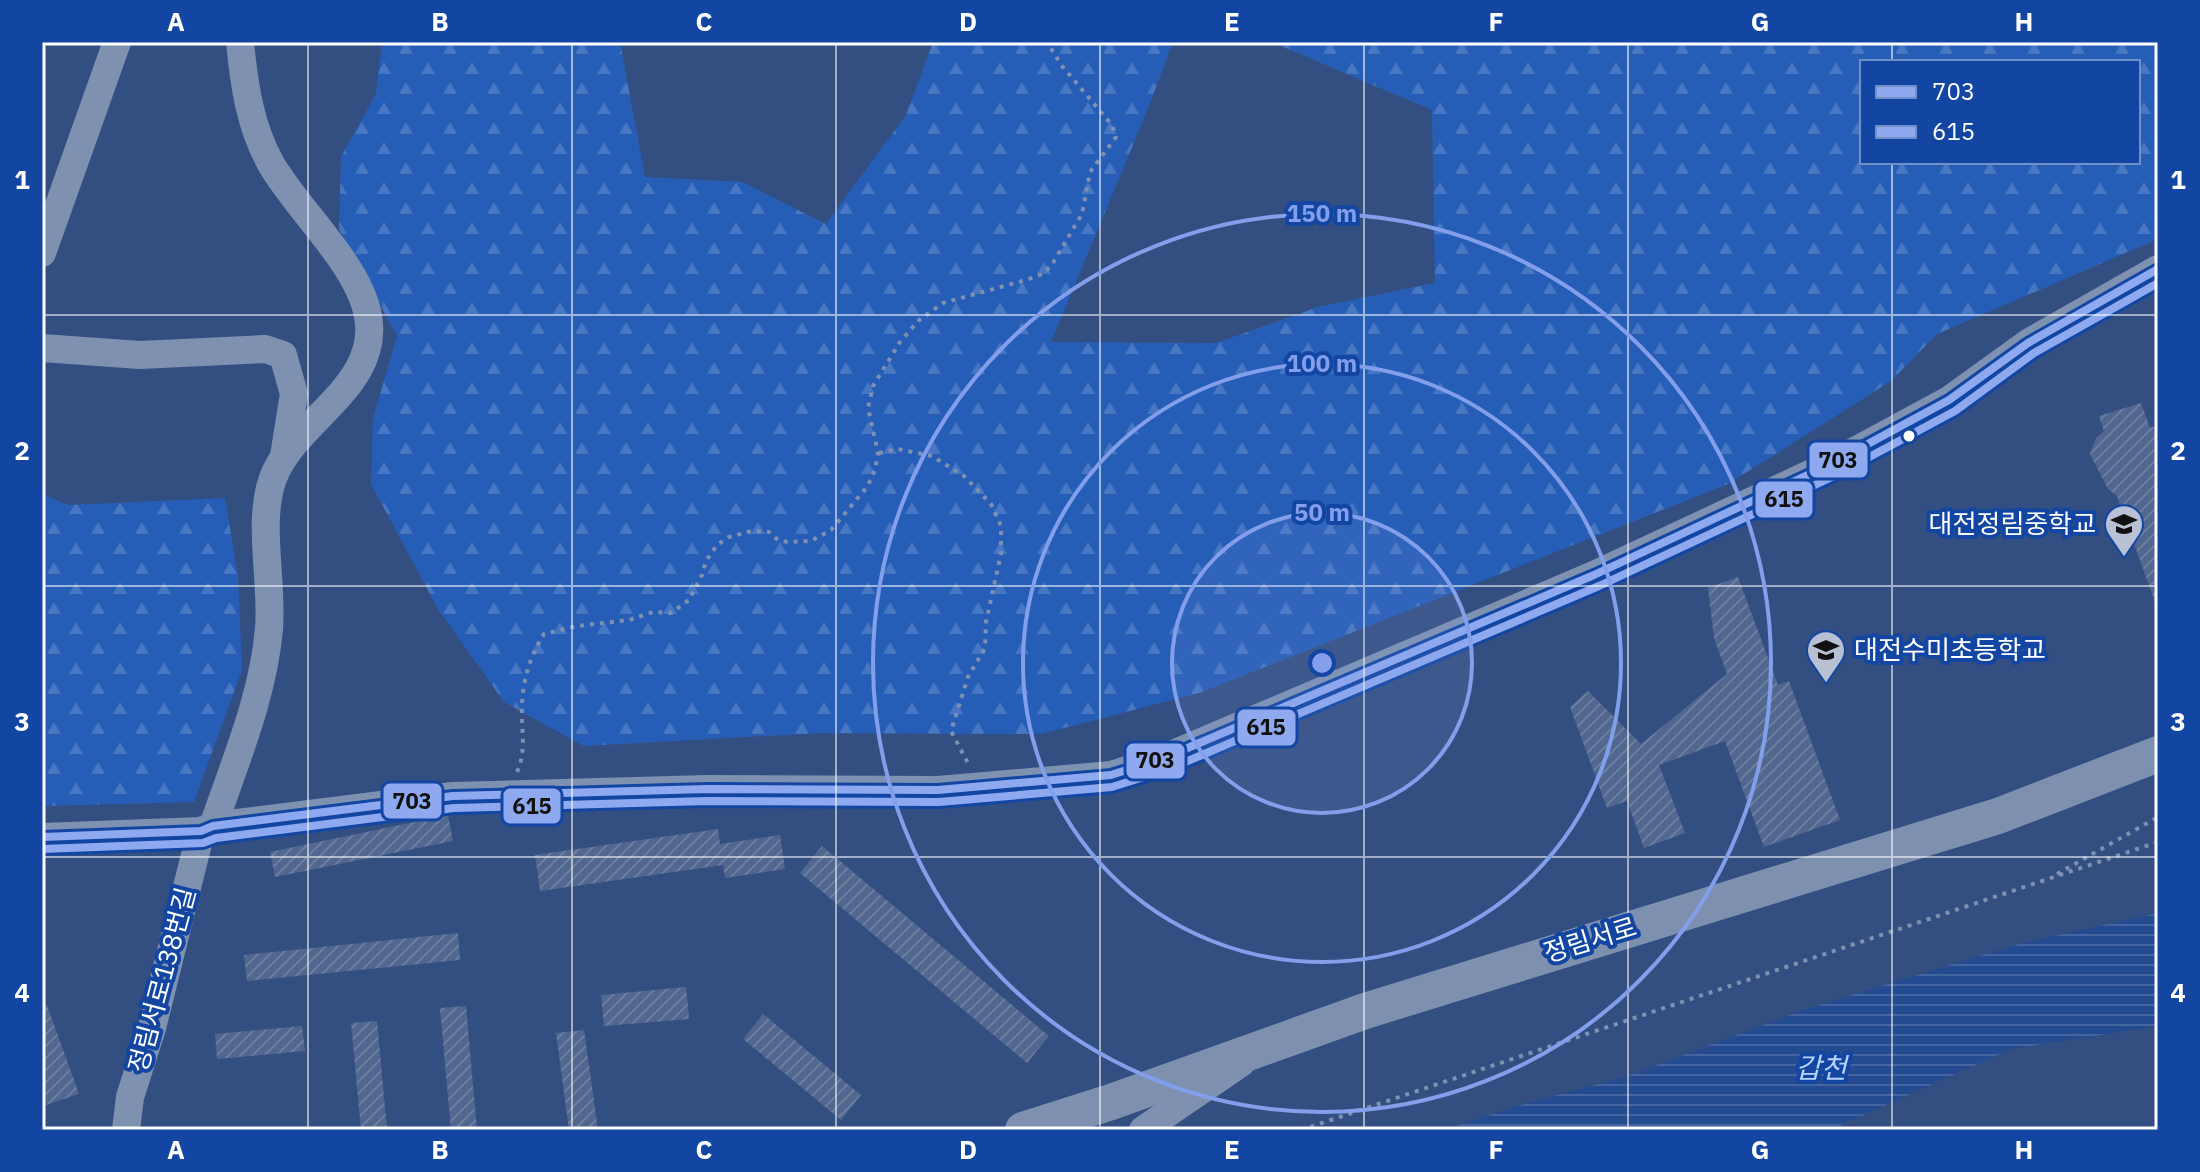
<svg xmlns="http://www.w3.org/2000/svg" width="2200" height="1172" font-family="'IBM Plex Sans','Noto Sans KR',sans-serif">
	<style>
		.forest { fill: url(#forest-firs); fill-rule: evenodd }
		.water { fill: url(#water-rules) }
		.building { fill: url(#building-hatch) }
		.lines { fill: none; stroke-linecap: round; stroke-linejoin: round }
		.path { stroke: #7f91b1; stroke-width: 4; stroke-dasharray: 4 6; stroke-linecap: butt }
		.minor { stroke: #7f91b1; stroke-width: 28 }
		.major { stroke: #7e90b0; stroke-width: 36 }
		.bus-1-casing { stroke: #1246a2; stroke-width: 14 }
		.bus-2-casing { stroke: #1246a2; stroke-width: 14 }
		.bus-1 { stroke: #8fa9f0; stroke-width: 8 }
		.bus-2 { stroke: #8fa9f0; stroke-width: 8 }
		.grid { fill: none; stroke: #fff; stroke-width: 2; stroke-opacity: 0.55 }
		.ring { fill: none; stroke: #839eea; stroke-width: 4 }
		.bus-dot { fill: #fff; stroke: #1246a2; stroke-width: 3 }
		.labels { text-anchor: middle; stroke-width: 8; stroke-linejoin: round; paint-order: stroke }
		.poi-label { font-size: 26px; fill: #fff; stroke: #1246a2; text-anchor: end }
		.street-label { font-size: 26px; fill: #fff; stroke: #1246a2 }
		.water-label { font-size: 28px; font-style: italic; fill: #b9d2fb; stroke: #1246a2 }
		.centre { fill: #839eea; stroke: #1246a2; stroke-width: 4 }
		.ring-label { font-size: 24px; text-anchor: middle; font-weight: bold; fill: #839eea; stroke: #1246a2; stroke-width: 8; stroke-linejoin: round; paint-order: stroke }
		.line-badge { stroke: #1246a2; stroke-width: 3 }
		.pale-badge-label { font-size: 22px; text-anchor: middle; font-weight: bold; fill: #111 }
		.neatline { fill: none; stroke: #fff; stroke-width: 3 }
		.grid-label { font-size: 26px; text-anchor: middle; font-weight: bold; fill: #fff }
	</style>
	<defs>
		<pattern id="forest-firs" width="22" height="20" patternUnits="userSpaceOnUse" patternTransform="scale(2)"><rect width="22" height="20" fill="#265eb7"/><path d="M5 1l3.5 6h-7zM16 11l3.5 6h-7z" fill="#4776c2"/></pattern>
		<pattern id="water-rules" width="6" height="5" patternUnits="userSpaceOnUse" patternTransform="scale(2)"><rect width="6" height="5" fill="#244a8f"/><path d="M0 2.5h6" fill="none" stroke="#4565a0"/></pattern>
		<pattern id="building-hatch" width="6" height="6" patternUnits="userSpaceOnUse" patternTransform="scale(2)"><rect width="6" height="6" fill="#51678f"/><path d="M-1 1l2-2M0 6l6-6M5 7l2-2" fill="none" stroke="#6b7ea0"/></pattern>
	</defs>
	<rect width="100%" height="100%" fill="#334f81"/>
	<g class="forest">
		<path d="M382 42H620L645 177 742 182 826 224 906 115 933 42H1173L1147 111 1051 342 1216 343 1318 307 1435 283 1432 110 1272 42H2158V239L1937 334 1891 381 1728 484 1199 693 1041 734 820 733 584 746 504 702 438 609 371 484 373 418 397 336 339 229 341 157 376 94ZM1862 62H2138V162H1862Z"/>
		<path d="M42 494 69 505 225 498 238 577 242 670 194 802 42 806Z"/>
	</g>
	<path class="water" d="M2158 913V1026L2011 1049 1830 1130H1442L1531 1102 1625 1077 1803 1010 2019 944Z"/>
	<g class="building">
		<path d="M2141 403 2150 428 2158 425V605H2156L2117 496 2108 489 2090 454 2096 438 2104 431 2099 416Z"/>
		<path d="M1738 577 1778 685 1789 681 1840 820 1764 847 1725 741 1659 765 1685 833 1644 848 1627 801 1607 808 1570 707 1588 691 1641 744 1727 674 1714 638 1708 588Z"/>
		<path d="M448 815 453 841 275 877 270 852Z"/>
		<path d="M718 829 720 844 780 835 785 869 725 878 723 865 540 891 535 855Z"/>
		<path d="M822 846 1049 1036 1027 1063 800 873Z"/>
		<path d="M458 933 460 960 247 981 244 955Z"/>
		<path d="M686 987 689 1019 604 1026 601 995Z"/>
		<path d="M44 997 79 1094 46 1105 42 1094V998Z"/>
		<path d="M466 1006 477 1130H451L440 1008Z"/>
		<path d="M763 1014 861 1095 841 1120 743 1039Z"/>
		<path d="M377 1021 387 1130H361L351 1023Z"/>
		<path d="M302 1026 305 1051 217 1059 215 1034Z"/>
		<path d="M584 1030 598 1130H569L556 1033Z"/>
	</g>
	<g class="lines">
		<g class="path">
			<path d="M879 453 898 449 932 456 964 476 991 504 1001 526V554L986 622 985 648 968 677 951 731 969 765"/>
			<path d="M517 772C527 750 521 731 522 708 522 682 530 656 544 634L577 626 629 620 653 612 671 613 689 600 702 575 706 561 717 545 729 537 752 531 769 532 778 540 788 542 811 541 831 530 867 487 875 470 878 453 868 408 873 386 900 342 918 321 943 303 1026 280 1042 274 1051 266 1082 214 1090 172 1116 137 1112 125 1062 66 1047 42"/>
			<path d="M2057 874 2158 817"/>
			<path d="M1301 1130 2158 842"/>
		</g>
		<g class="minor">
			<path d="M42 253 117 42"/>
			<path d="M42 348 140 355 265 349 283 355 294 394 284 456"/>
			<path d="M213 826C235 762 263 697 269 629 273 583 257 521 273 478 295 419 385 385 367 311 355 261 297 209 271 164 250 126 244 85 240 42"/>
			<path d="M42 837 201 831 213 826 453 796 707 789 938 790 1111 775 1164 758 1594 575 1829 465 1949 400 2028 343 2158 269"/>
			<path d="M126 1130 130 1097 152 1028 201 831"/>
			<path d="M1143 1130 1241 1063"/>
		</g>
		<path class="major" d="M1023 1130 1111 1102 1365 1011 1998 816 2158 754"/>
		<defs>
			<path id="bus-1" d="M42 837 201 831 213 826 453 796 707 789 938 790 1111 775 1164 758 1594 575 1829 465 1949 400 2028 343 2158 269"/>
			<path id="bus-2" d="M42 849 203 843 216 838 454 808 707 801 939 802 1112 787 1169 769 1599 586 1834 476 1955 411 2034 353 2158 283"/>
		</defs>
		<use href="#bus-1" class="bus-1-casing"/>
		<use href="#bus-2" class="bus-2-casing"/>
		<use href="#bus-1" class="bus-1"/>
		<use href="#bus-2" class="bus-2"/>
	</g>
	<path class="grid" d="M308 42V1130M572 42V1130M836 42V1130M1100 42V1130M1364 42V1130M1628 42V1130M1892 42V62M1892 162V1130M42 315H2158M42 586H2158M42 857H2158"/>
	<circle cx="1322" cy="663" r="150" fill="#839eea" fill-opacity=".12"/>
	<g class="ring">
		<circle cx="1322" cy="663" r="150"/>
		<circle cx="1322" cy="663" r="299"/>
		<circle cx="1322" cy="663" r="449"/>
	</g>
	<defs>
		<symbol id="school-pin" viewBox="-11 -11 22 30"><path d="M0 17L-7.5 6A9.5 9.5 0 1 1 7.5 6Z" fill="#b8c1d3" stroke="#1246a2"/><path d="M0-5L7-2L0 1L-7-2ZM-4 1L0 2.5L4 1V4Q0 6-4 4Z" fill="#111"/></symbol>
	</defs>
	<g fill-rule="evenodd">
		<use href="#school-pin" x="2102" y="502" width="44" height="60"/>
		<use href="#school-pin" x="1804" y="628" width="44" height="60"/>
	</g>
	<circle class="bus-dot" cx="1909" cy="436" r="7"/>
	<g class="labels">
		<g class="poi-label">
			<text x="2096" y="533">대전정림중학교</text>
			<text x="1854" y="659" text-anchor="start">대전수미초등학교</text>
		</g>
		<g class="street-label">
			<text transform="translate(1590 940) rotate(-17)" y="9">정림서로</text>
			<text transform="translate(162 980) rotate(-75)" y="9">정림서로138번길</text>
		</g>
		<g class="water-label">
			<text x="1821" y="1078">갑천</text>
		</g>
	</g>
	<circle cx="1322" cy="663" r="12" class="centre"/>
	<g class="ring-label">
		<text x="1322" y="222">150 m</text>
		<text x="1322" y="372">100 m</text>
		<text x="1322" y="521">50 m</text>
	</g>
	<g class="line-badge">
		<rect x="1808" y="441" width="61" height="38" rx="8" fill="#8fa9f0"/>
		<rect x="1754" y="480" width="60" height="39" rx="8" fill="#8fa9f0"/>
		<rect x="1236" y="708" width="61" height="39" rx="8" fill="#8fa9f0"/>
		<rect x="1125" y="742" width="61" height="38" rx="8" fill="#8fa9f0"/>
		<rect x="382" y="782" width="61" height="38" rx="8" fill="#8fa9f0"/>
		<rect x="502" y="787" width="60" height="38" rx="8" fill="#8fa9f0"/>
	</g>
	<g class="pale-badge-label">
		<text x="1838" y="468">703</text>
		<text x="1784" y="507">615</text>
		<text x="1266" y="735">615</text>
		<text x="1155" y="768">703</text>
		<text x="412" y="809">703</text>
		<text x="532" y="814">615</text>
	</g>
	<rect width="2200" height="1172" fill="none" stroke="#1246a2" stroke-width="88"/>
	<rect x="1860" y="60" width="280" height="104" fill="#1246a2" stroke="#7190c7" stroke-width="2"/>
	<rect x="1876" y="86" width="40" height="12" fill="#8fa9f0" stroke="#7190c7" stroke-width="2"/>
	<text x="1932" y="100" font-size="24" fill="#ffffff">703</text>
	<rect x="1876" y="126" width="40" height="12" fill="#8fa9f0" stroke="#7190c7" stroke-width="2"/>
	<text x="1932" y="140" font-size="24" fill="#ffffff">615</text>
	<rect x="44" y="44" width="2112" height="1084" class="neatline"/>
	<g class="grid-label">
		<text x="176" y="31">A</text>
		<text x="440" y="31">B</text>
		<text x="704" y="31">C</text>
		<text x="968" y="31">D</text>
		<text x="1232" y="31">E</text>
		<text x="1496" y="31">F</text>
		<text x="1760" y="31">G</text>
		<text x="2024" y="31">H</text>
		<text x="22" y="189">1</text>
		<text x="2178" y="189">1</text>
		<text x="22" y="460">2</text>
		<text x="2178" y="460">2</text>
		<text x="22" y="731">3</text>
		<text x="2178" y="731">3</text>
		<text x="22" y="1002">4</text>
		<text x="2178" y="1002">4</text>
		<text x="176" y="1159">A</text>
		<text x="440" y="1159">B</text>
		<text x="704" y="1159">C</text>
		<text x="968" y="1159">D</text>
		<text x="1232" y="1159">E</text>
		<text x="1496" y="1159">F</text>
		<text x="1760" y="1159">G</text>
		<text x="2024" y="1159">H</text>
	</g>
</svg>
